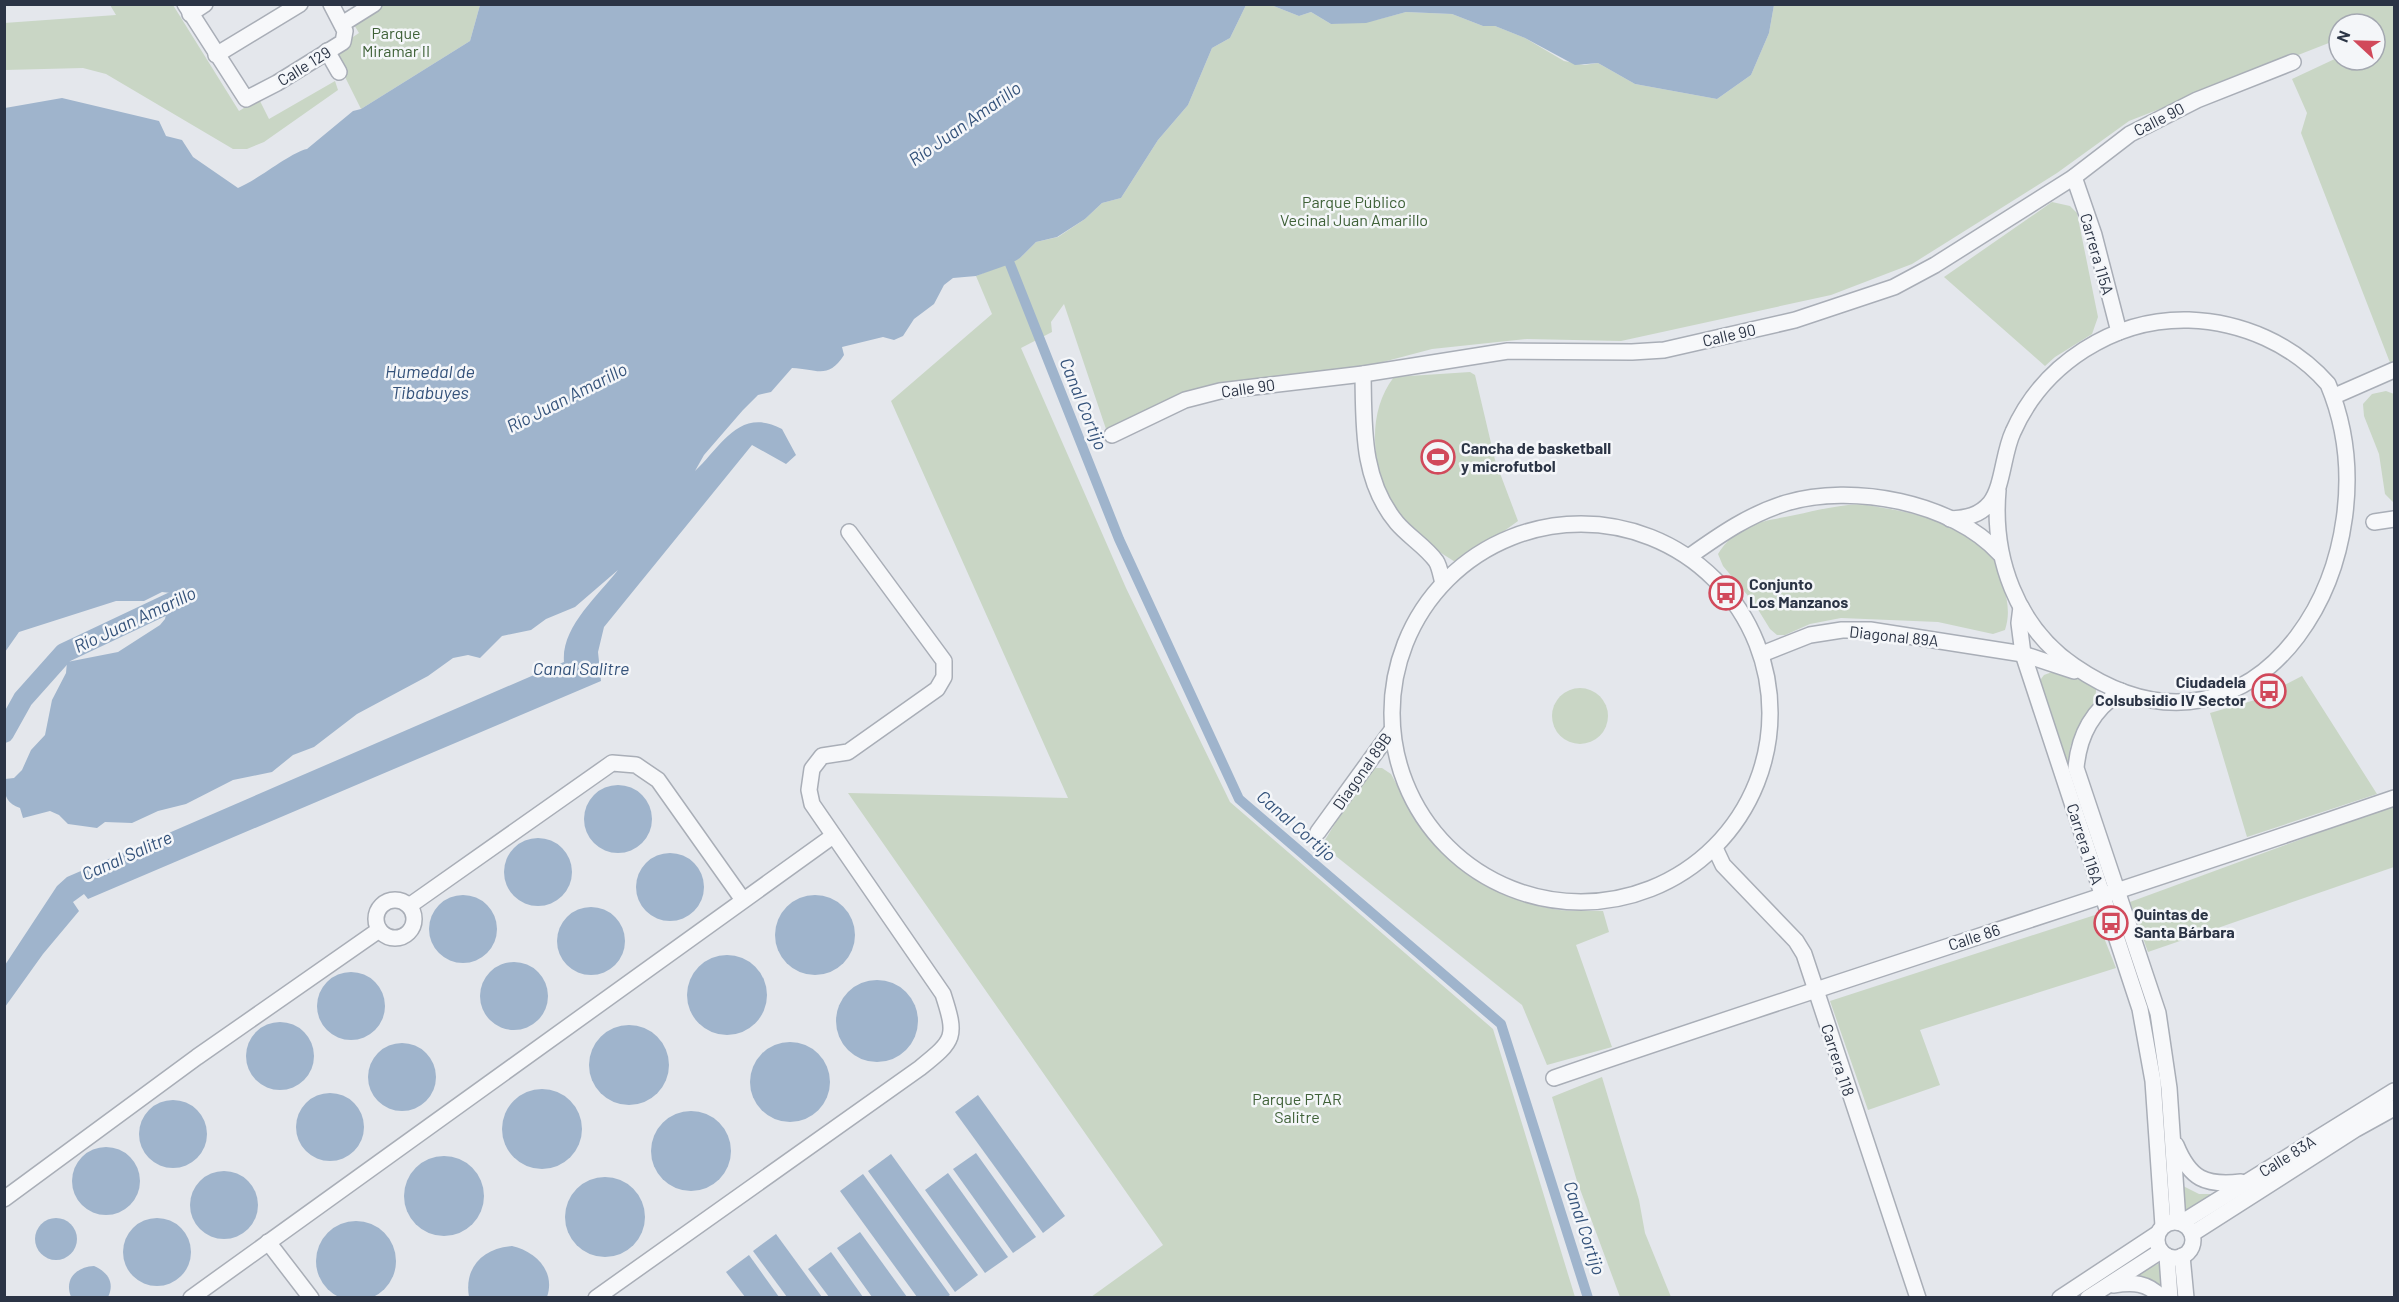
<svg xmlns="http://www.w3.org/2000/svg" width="2399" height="1302" font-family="Barlow,sans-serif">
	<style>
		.green { fill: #c9d6c5 }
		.water { fill: #9fb4cc }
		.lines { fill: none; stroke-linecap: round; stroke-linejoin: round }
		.canal { stroke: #9fb4cc; stroke-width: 10 }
		.river { stroke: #9fb4cc; stroke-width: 20 }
		.minor-casing { stroke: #a9aeb7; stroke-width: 18 }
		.minor { stroke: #f7f8fa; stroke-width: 15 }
		.labels { text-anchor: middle; stroke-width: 5; stroke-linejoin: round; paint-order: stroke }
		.park-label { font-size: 16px; fill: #3f6138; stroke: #f4f6f9 }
		.street-label { font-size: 16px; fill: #2b3445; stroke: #f4f6f9 }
		.poi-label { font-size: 16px; font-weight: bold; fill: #2b3445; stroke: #f4f6f9; text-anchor: start }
		.water-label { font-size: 18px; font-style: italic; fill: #34527a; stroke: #f4f6f9 }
	</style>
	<rect width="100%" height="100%" fill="#e4e7ec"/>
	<g class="green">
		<path d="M110 5H173L239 111 259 99 269 119 335 81 338 90 264 142 247 149H233L106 74 83 68 5 70 4 23 116 15Z"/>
		<path d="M383 5H480L470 41 361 109 332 51 359 33 353 23Z"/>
		<path d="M1246 5H1271L1299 16 1311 12 1331 24 1376 20 1406 12 1452 14 1483 26H1495L1525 38 1564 61 1584 65 1598 63 1635 84 1717 99 1751 75 1769 33 1774 5H2394V373L2301 133 2307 113 2292 79 2339 57V60H2375V40L2385 35 2375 24H2339V39L2129 121 2057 173 1912 264 1831 295 1621 341 1527 339 1432 349 1345 372 1264 380 1107 432 1064 304 1051 322 1052 332 1021 348 1126 588 1230 802 1493 1029 1575 1297H1091L1163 1245 848 793 1068 798 891 401 992 314 976 276 1020 258 1036 242 1058 237 1085 219 1102 203 1121 198 1158 140 1188 105 1212 48 1230 38Z"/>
		<path d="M2052 202 2070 206 2077 213 2098 317 2092 334 2055 357 2045 366 1944 277Z"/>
		<path d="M1470 372 1475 375 1495 460 1518 521 1458 564C1442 553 1422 542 1409 528 1374 490 1361 419 1394 377Z"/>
		<path d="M2386 391 2394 394V503L2385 494 2379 454 2364 416 2363 404 2372 394Z"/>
		<path d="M1861 504C1907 512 1958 518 1991 556 1997 563 2000 576 2003 585 2008 601 2010 615 2005 630L1993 634 1938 622 1841 618 1810 624 1785 635H1777L1770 629 1754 603 1723 566 1718 554C1738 522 1762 522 1795 515 1818 510 1838 505 1861 504Z"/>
		<path d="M2055 671 2096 686C2098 716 2067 730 2069 761L2063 763 2038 683 2044 675Z"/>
		<path d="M2302 676 2377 794 2247 837 2210 713 2255 700Z"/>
		<circle cx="1580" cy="716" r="28"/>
		<path d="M1374 768H1382L1391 774C1401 792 1410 812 1423 829 1455 869 1502 901 1553 909 1569 912 1587 910 1603 911L1609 932 1576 945 1612 1047 1547 1065 1522 1005 1322 845 1353 794Z"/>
		<path d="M2394 805V867L2148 952 2130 902Z"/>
		<path d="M2095 915 2116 968 1920 1030 1940 1085 1868 1110 1830 1001Z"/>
		<path d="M1602 1077 1639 1200 1645 1233 1671 1297H1620L1577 1181 1552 1097Z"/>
		<path d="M2181 1185 2199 1194H2216L2183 1212Z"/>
		<path d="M2160 1263 2163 1289 2132 1276Z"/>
	</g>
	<g class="water">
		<path d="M480 5H1246L1230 38 1212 48 1188 105 1158 140 1121 198 1102 203 1085 219 1057 237 1036 242 1020 258 1010 264 976 276 953 278 944 285 934 304 914 319 903 336 894 340 883 337 842 347 844 355C828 380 817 369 792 368L771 392 758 395 743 410 704 455 695 471C721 447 739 406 782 429L796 455 786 464 752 445 604 627 598 652 601 681 88 899 84 894 73 902 79 911 43 954 5 1007V965L57 886 67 877 564 662C561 627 598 596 618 570L575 607 546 619 531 630 502 636 480 658 468 655 453 658 428 676 357 714 314 747 293 755 272 772 233 780 186 804 158 811 132 823 105 822 97 828 68 824 59 815 50 811 23 818 20 808C5 803 4 794 5 779L14 778 22 770 31 750 45 735 52 700 66 673 67 662 118 652 160 625 165 619 171 593 162 592 144 601H116L19 632 5 652V108L62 98 159 121 166 136 182 140 193 157 238 188C258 180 291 152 307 149L353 111 361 109 470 41Z"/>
		<path d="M1271 5H1774L1769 33 1751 75 1717 99 1635 84 1598 63 1575 65 1525 38 1495 26H1483L1452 14 1406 12 1366 23 1331 24 1311 12 1299 16Z"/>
		<circle cx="618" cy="819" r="34"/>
		<circle cx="538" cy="872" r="34"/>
		<circle cx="670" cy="887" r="34"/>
		<circle cx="815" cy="935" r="40"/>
		<circle cx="463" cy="929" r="34"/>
		<circle cx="591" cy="941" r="34"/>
		<circle cx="727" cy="995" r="40"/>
		<circle cx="514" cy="996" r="34"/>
		<circle cx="351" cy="1006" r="34"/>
		<circle cx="877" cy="1021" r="41"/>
		<circle cx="280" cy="1056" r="34"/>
		<circle cx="629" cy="1065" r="40"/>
		<circle cx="790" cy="1082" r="40"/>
		<circle cx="402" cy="1077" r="34"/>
		<circle cx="542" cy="1129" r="40"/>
		<circle cx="330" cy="1127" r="34"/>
		<path d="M978 1095 1065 1216 1043 1233 955 1112Z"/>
		<circle cx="173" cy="1134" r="34"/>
		<circle cx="691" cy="1151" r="40"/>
		<circle cx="106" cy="1181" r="34"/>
		<path d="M976 1153 1036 1237 1013 1253 953 1169Z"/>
		<path d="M891 1154 978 1275 955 1292 868 1171Z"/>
		<circle cx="444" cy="1196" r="40"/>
		<circle cx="224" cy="1205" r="34"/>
		<path d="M948 1173 1008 1257 985 1273 925 1190Z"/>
		<path d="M863 1174 950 1295 947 1297H917L840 1191Z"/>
		<circle cx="605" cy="1217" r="40"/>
		<circle cx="56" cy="1239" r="21"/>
		<circle cx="157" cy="1252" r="34"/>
		<circle cx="356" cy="1261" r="40"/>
		<path d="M860 1232 907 1297H872L837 1248Z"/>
		<path d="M776 1234 822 1297H787L753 1251Z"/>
		<path d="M512 1246C535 1251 556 1271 547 1297H469C464 1268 482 1248 512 1246Z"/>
		<path d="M831 1252 863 1297H829L808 1269Z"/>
		<path d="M749 1255 779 1297H745L726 1272Z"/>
		<path d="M94 1266C108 1272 115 1283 108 1297H71C64 1279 76 1267 94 1266Z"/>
	</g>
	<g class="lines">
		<path class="canal" d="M1010 264 1119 539 1239 799 1501 1024 1588 1298"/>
		<path class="river" d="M4 733 23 699 64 653 191 593"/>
		<defs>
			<g id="minor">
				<path d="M185 4 246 99 277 83 343 42 345 31 331 4"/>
				<path d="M190 14 205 4"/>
				<path d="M342 24 374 4"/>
				<path d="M327 51 339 72"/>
				<path d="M216 55 300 4"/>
				<path d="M2074 177 2094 235 2119 332"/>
				<path d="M1363 374C1364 426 1361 480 1397 523 1408 536 1426 547 1436 561 1440 567 1441 577 1443 583"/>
				<path d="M2337 395 2394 370"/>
				<path d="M1112 435 1185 400 1220 391 1363 374 1508 351 1632 352 1664 350 1795 320 1894 287 1935 265 2074 177 2130 134 2197 100 2293 62"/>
				<path d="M1950 519C1966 518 1979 516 1990 503 2003 487 2003 453 2013 432 2043 364 2114 318 2189 320 2242 322 2293 344 2328 384 2399 553 2260 794 2074 666 2016 626 1992 557 1998 490"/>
				<path d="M2374 522 2394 519"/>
				<circle cx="1581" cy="713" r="189"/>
				<path d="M1690 556C1721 534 1750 514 1786 503 1852 483 1953 502 2000 554"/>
				<path d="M2021 607 2019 623 2023 654 2140 1009 2153 1081 2163 1226"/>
				<path d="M1762 654 1810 635 1842 630H1870L2023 654 2074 671"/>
				<path d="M2121 691C2093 710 2079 734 2076 768L2158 1013 2169 1088 2178 1222"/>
				<path d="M1318 832 1392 730"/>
				<path d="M1715 848 1723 865 1796 941 1804 954 1918 1298"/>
				<circle cx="395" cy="919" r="19"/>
				<path d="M409 906 612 763 636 765 658 780 743 900"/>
				<path d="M1554 1078C1833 982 2115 894 2394 798"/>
				<path d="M2176 1145C2190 1179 2205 1186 2241 1182"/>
				<path d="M4 1199 197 1057 379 930"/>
				<circle cx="2175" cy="1240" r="18"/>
				<path d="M2181 1223 2394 1091"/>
				<path d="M2192 1234 2356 1129 2394 1108"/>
				<path d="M268 1242 311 1298"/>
				<path d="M2167 1256 2170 1298"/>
				<path d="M2182 1256 2186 1298"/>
				<path d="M2113 1285C2133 1282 2147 1282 2162 1298"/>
				<path d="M191 1298 833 836"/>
				<path d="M596 1298 920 1068C955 1040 957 1037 943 994L812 804 809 790 812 769 822 756 848 752 937 689 944 677V661L849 532"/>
				<path d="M2060 1298 2157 1234"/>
				<path d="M2088 1298 2161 1251"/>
			</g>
		</defs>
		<use href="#minor" class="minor-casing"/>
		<use href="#minor" class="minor"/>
	</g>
	<defs>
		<symbol id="stadium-ring" viewBox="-11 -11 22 22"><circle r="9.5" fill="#f4f6f9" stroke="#d1495b" stroke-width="1.5"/><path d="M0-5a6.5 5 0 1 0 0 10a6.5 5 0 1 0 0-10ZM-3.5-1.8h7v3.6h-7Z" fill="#d1495b"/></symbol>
		<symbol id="bus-ring" viewBox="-11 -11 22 22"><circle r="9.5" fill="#f4f6f9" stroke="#d1495b" stroke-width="1.5"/><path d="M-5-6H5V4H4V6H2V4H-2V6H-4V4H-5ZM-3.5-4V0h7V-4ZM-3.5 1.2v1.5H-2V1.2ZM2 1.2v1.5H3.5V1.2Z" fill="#d1495b"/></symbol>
	</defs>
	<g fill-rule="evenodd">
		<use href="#stadium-ring" x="1419" y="438" width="38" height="38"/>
		<use href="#bus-ring" x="1707" y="574" width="38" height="38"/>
		<use href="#bus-ring" x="2250" y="672" width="38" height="38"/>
		<use href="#bus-ring" x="2092" y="904" width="38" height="38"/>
	</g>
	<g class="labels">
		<g class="park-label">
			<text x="396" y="39">Parque<tspan x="396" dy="18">Miramar II</tspan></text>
			<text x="1354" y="208">Parque Público<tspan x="1354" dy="18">Vecinal Juan Amarillo</tspan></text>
			<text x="1297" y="1105">Parque PTAR<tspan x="1297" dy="18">Salitre</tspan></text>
		</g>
		<g class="street-label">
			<text transform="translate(304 66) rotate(-32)" y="6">Calle 129</text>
			<text transform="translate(2159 119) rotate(-27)" y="6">Calle 90</text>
			<text transform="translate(2097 254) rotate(74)" y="6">Carrera 115A</text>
			<text transform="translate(1729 335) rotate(-13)" y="6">Calle 90</text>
			<text transform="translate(1248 388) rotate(-8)" y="6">Calle 90</text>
			<text transform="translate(1894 636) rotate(6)" y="6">Diagonal 89A</text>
			<text transform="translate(1362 771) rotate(-55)" y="6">Diagonal 89B</text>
			<text transform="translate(2085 844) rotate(72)" y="6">Carrera 116A</text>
			<text transform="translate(1974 937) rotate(-18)" y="6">Calle 86</text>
			<text transform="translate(1838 1060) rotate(72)" y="6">Carrera 118</text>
			<text transform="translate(2287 1156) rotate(-32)" y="6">Calle 83A</text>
		</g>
		<g class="poi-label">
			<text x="1461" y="454">Cancha de basketball<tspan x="1461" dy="18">y microfutbol</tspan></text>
			<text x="1749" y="590">Conjunto<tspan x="1749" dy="18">Los Manzanos</tspan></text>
			<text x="2246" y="688" text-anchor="end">Ciudadela<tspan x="2246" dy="18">Colsubsidio IV Sector</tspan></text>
			<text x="2134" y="920">Quintas de<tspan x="2134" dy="18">Santa Bárbara</tspan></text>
		</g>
		<g class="water-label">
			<text transform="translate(965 124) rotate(-35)" y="6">Río Juan Amarillo</text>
			<text x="430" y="378">Humedal de<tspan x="430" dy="21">Tibabuyes</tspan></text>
			<text transform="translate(567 398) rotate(-27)" y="6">Río Juan Amarillo</text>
			<text transform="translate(1083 404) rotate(68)" y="6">Canal Cortijo</text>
			<text transform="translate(135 620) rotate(-25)" y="6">Río Juan Amarillo</text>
			<text x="581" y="675">Canal Salitre</text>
			<text transform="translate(1296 826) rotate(41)" y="6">Canal Cortijo</text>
			<text transform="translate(127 856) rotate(-24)" y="6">Canal Salitre</text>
			<text transform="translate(1584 1228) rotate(72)" y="6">Canal Cortijo</text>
		</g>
	</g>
	<rect width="2399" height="1302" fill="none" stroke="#2b3445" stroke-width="12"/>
	<g transform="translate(2357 42) rotate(292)"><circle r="28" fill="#f4f6f9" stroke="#a4a8b1" stroke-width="1.5"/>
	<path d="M0-4.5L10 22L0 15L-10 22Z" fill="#d1495b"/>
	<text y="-9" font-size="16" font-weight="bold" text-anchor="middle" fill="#2b3445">N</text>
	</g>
</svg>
